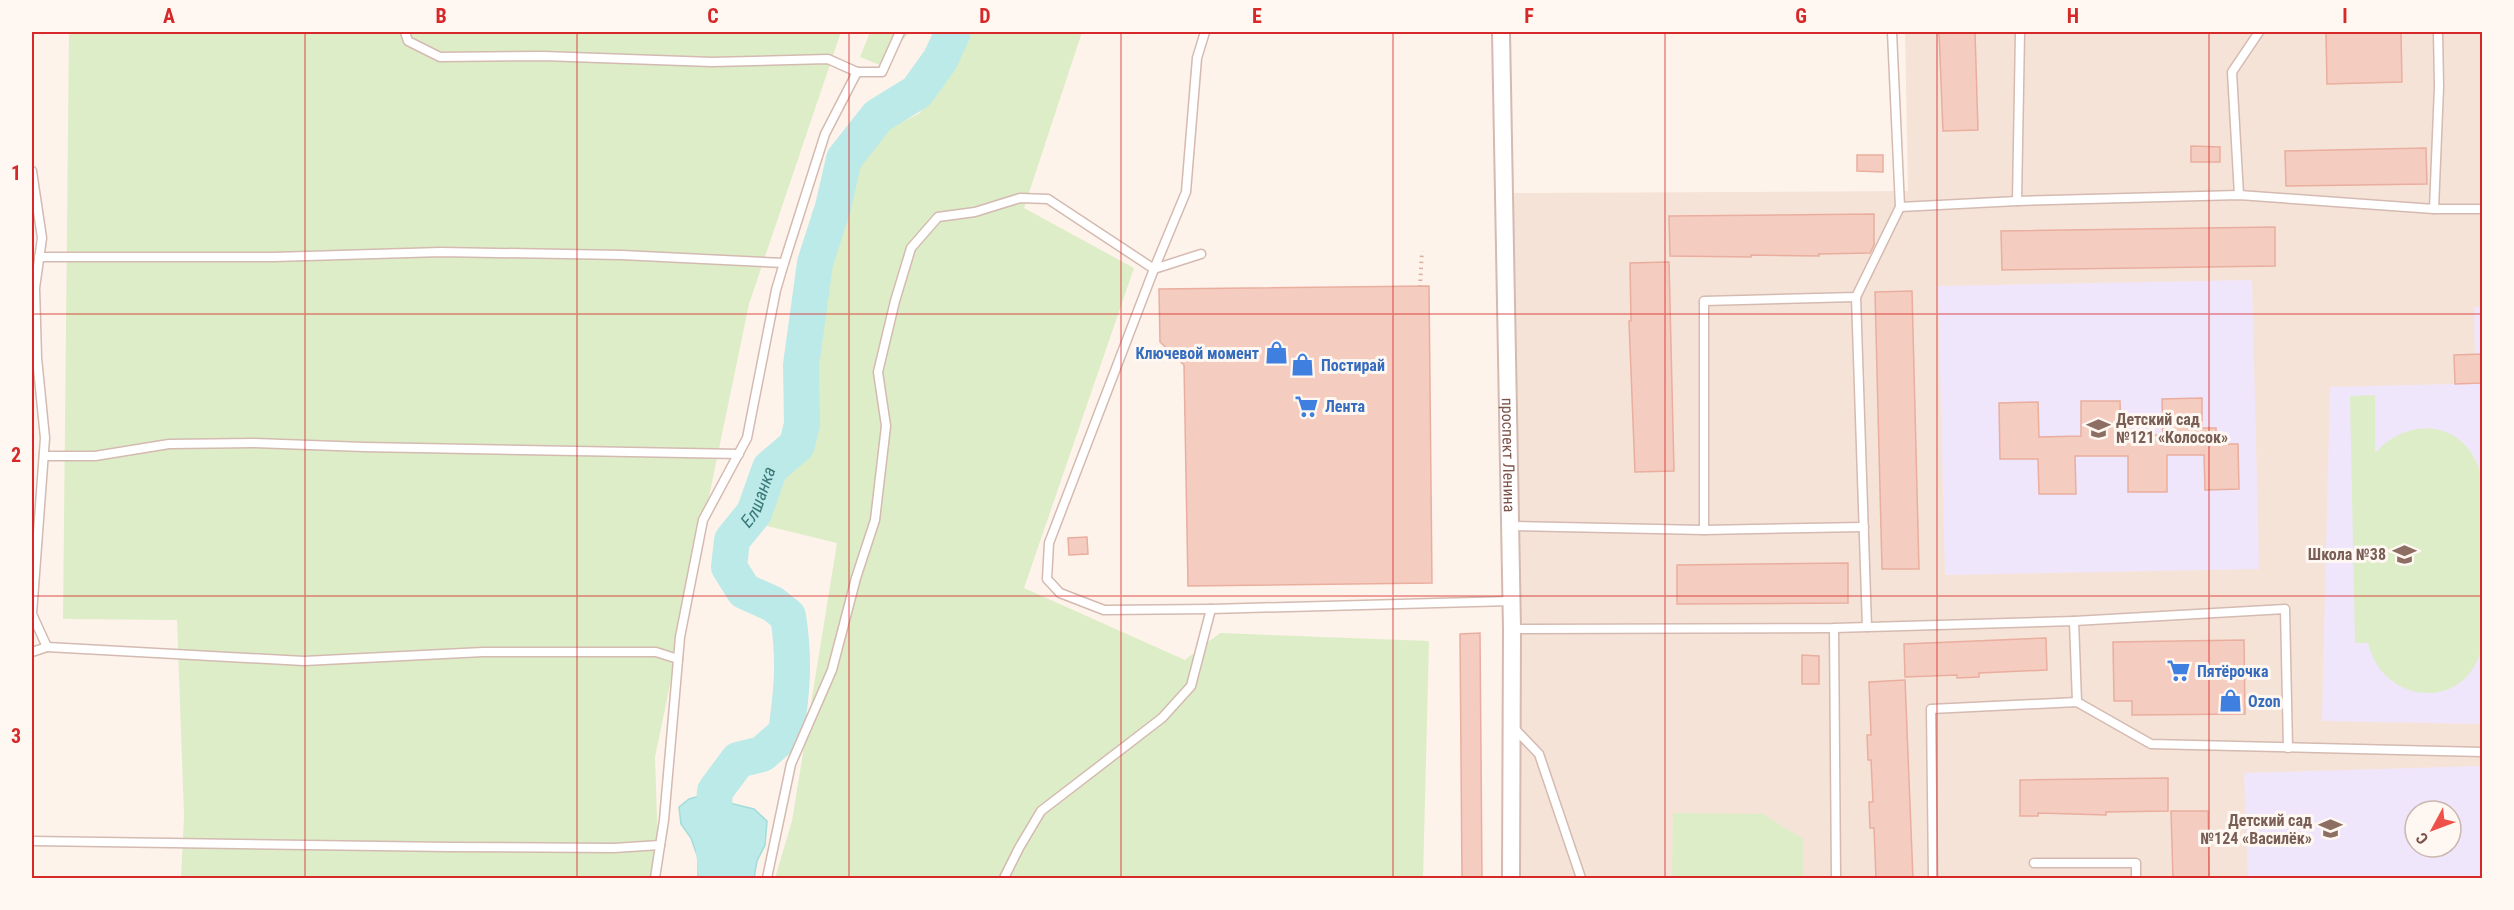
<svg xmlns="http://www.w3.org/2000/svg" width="2514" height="910" font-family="'Roboto Condensed',sans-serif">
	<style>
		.residential { fill: #f6e3d8; fill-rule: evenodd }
		.education { fill: #f0e6fb; fill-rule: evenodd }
		.green { fill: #ddedc7 }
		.water { fill: #bceae8; stroke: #a2dcdb; stroke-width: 1.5 }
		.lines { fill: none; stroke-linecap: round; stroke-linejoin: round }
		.river { stroke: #bceae8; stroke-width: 36 }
		.building { fill: #f5ccc0; stroke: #e9ae9f; stroke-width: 1.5 }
		.service-casing { stroke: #d4bab1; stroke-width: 11 }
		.minor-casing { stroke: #d4bab1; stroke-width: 20 }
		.path { stroke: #dbaea2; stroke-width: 4; stroke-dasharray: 1.5 4.5; stroke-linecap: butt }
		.service { stroke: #fff; stroke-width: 8 }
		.minor { stroke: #fff; stroke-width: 16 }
		.grid { fill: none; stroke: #d62828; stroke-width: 1.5; stroke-opacity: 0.55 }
		.labels { text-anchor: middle; stroke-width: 6; stroke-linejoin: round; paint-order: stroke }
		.shop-label { font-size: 16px; font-weight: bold; fill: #366cbe; stroke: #fff8f2; text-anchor: start }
		.education-label { font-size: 16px; font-weight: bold; fill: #785e54; stroke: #fff8f2; text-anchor: end }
		.street-label { font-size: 16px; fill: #7c534b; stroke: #fff8f2 }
		.water-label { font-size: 18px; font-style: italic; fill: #3a7979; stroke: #fff8f2 }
		.neatline { fill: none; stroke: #d62828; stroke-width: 2 }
		.grid-label { font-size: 20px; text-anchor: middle; font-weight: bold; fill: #d62828 }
	</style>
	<rect width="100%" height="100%" fill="#fef3ea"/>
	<path class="residential" d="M1905 32H2482V878H1518L1512 193 1908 191ZM2415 811H2451V847H2415Z"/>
	<g class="education">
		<path d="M2252 280 2259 569 1945 575 1938 286Z"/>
		<path d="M2474 307H2482V724L2322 721 2330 387 2455 384 2475 354Z"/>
		<path d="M2482 766V878H2248L2244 773ZM2415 811H2451V847H2415Z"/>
	</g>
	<g class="green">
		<path d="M69 32H841L749 304 655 757 659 878H181L184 816 177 620 63 619Z"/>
		<path d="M870 32H910L880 65 860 57Z"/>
		<path d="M961 32H1082L1024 208 1134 268 1024 588 1185 660 1220 633 1429 641 1423 878H775L792 821 837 543 763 525 862 142 920 113Z"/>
		<path d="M2375 395V453C2410 414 2467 421 2481 475L2482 647C2467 712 2383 706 2368 643H2355L2350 396Z"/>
		<path d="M1673 813 1763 814 1803 839V878H1672Z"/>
	</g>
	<path class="water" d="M700 796 754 809 767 821 765 845 757 861 754 878H698V858L691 838 681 824 679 807 689 799Z"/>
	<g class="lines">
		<path class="river" id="s1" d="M717 878 712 833 715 791 738 760 762 754 786 733C792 690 795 660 788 616L773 604 744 591 729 567 732 540 754 513 770 468 797 445 802 424 801 365 815 263 833 207 844 159 878 116 917 92 940 60 953 32"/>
	</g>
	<g class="building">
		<path d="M1939 32H1975L1978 130 1943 131Z"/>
		<path d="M2326 32H2401L2402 82 2327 84Z"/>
		<path d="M2191 146 2220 147V162H2191Z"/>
		<path d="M2426 148 2427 184 2286 186 2285 151Z"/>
		<path d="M1857 155H1883V172L1857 171Z"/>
		<path d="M1874 214V245L1870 253 1819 254V256L1751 255V257L1670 256 1669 216Z"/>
		<path d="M2275 227V266L2002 270 2001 231Z"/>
		<path d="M1669 262 1674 471 1635 472 1629 321H1631L1630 263Z"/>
		<path d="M1429 286 1432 583 1188 586 1184 365 1160 342 1159 289Z"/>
		<path d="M1912 291 1919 569H1882L1875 292Z"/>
		<path d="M2482 354V383L2455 384 2454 355Z"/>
		<path d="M2202 398V428H2216V444H2238L2239 489 2205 490 2204 455H2167V492H2128V456H2075L2076 494H2039L2038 459H2000L1999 403 2038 402 2039 437 2081 436V401H2120L2121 435H2163L2162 399Z"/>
		<path d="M1087 537 1088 554 1069 555 1068 538Z"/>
		<path d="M1848 563V603L1677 604V565Z"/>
		<path d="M1480 633 1482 879H1462L1460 634Z"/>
		<path d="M2046 638 2047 670 1979 673V677L1957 678V675L1905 677 1904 644Z"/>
		<path d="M2244 640 2245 714 2132 715V701H2114L2113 642Z"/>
		<path d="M1802 655 1819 656V684H1802Z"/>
		<path d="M1905 680 1913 879H1876L1874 828H1870L1869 802H1873L1871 760H1868L1867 735H1871L1869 682Z"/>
		<path d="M2168 778V811L2106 812V815L2038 813V816H2020V780Z"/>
		<path d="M2171 811H2208L2209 879H2173Z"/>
	</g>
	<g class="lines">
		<defs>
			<g id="service">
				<path d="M405 32 408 41 440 57 543 56 712 62 828 59 857 72"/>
				<path d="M1205 32 1197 58 1186 192 1154 269 1049 543 1047 579 1060 593 1104 610 1211 609 1511 601"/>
				<path d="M32 171 42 238 35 288 37 358 45 438 32 614 47 647 32 652"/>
				<path d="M2239 195 2232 72 2259 32"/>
				<path d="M2017 201 2020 32"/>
				<path d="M1900 207 2017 201 2239 195 2434 209H2482"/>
				<path d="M2434 209 2439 87 2438 32"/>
				<path d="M39 257H274L441 252 622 255 784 263"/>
				<path d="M1856 297 1867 627"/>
				<path d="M44 456H95L169 444 255 443 364 447 739 454"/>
				<path d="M1509 526 1704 530 1864 527"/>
				<path d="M1704 530V301L1856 297 1900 207 1892 32"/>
				<path d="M2074 621 2285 609 2288 748"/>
				<path d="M1834 628 1836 878"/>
				<path d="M1512 629 1834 628 2074 621 2077 702"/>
				<path d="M47 647 304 661 483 652H656L678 659"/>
				<path d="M1514 728 1539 754 1581 878"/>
				<path d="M32 841 449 847 614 848 660 845"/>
				<path d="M2034 863H2136V878"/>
				<path d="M655 878 664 820 680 637 703 520 747 438 776 290 784 263 825 134 857 72H882L900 32"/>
				<path d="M767 878 791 764 832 670 856 578 875 520 886 426 878 372 895 301 911 248 938 217 975 212 1020 198 1048 199 1154 269 1201 254"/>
				<path d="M1004 878 1019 848 1041 811 1162 718 1191 686 1211 609"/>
				<path d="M1933 878 1931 709 2077 702 2151 744 2482 752"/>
			</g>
			<g id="minor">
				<path id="s2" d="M1501 32 1512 629 1511 878"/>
			</g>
		</defs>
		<use href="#service" class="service-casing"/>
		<use href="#minor" class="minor-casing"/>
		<path class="path" d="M1420 287 1422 251"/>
		<use href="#service" class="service"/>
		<use href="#minor" class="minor"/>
	</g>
	<path class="grid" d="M305 32V878M577 32V878M849 32V878M1121 32V878M1393 32V878M1665 32V878M1937 32V878M2209 32V878M32 314H2482M32 596H2482"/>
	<defs>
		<symbol id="shop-bare" viewBox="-9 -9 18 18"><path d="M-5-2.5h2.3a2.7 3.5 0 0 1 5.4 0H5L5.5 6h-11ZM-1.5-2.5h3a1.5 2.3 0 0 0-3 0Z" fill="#3f7fe0" stroke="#fff8f2" stroke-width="2.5" paint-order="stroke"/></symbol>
		<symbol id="supermarket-bare" viewBox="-9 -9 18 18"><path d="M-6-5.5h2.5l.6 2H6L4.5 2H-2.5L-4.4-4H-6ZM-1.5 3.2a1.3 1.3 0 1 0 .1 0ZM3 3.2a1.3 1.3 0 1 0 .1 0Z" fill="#3f7fe0" stroke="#fff8f2" stroke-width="2.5" paint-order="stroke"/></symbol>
		<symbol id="school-bare" viewBox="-9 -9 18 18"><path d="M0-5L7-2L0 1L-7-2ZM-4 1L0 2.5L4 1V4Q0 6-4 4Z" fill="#8d6e63" stroke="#fff8f2" stroke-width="2.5" paint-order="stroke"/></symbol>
	</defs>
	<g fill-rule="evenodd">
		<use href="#shop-bare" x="1260" y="336" width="33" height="33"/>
		<use href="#shop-bare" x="1286" y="348" width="33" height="33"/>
		<use href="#supermarket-bare" x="1290" y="390" width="33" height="33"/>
		<use href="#school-bare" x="2082" y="412" width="33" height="33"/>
		<use href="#school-bare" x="2388" y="538" width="33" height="33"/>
		<use href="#supermarket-bare" x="2162" y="654" width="33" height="33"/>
		<use href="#shop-bare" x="2214" y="684" width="33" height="33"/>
		<use href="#school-bare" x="2314" y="812" width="33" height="33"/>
	</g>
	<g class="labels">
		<g class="shop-label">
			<text x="1259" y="359" text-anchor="end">Ключевой момент</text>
			<text x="1321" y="371">Постирай</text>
			<text x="1325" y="412">Лента</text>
			<text x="2197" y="677">Пятёрочка</text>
			<text x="2248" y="707">Ozon</text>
		</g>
		<g class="education-label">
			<text x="2116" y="425" text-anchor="start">Детский сад<tspan x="2116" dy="18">№121 «Колосок»</tspan></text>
			<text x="2386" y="560">Школа №38</text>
			<text x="2312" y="826">Детский сад<tspan x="2312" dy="18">№124 «Василёк»</tspan></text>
		</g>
		<g class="street-label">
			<text dy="6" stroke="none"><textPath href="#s2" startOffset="423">проспект Ленина</textPath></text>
		</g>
		<g class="water-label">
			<text dy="6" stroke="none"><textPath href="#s1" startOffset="458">Елшанка</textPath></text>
		</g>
	</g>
	<rect width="2514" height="910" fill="none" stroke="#fff8f2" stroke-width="66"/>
	<g transform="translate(2433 829) rotate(229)"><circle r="28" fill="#fff8f2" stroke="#cbb6af" stroke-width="1.5"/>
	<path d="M0-4.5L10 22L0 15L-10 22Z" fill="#ee5149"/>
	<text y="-9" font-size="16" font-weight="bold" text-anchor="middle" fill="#7c534b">С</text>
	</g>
	<rect x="33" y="33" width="2448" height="844" class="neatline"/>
	<g class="grid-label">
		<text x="169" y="23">A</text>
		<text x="441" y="23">B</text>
		<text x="713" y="23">C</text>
		<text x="985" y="23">D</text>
		<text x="1257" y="23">E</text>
		<text x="1529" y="23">F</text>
		<text x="1801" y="23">G</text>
		<text x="2073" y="23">H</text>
		<text x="2345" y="23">I</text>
		<text x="16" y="180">1</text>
		<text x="16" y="462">2</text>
		<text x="16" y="743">3</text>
	</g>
</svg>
